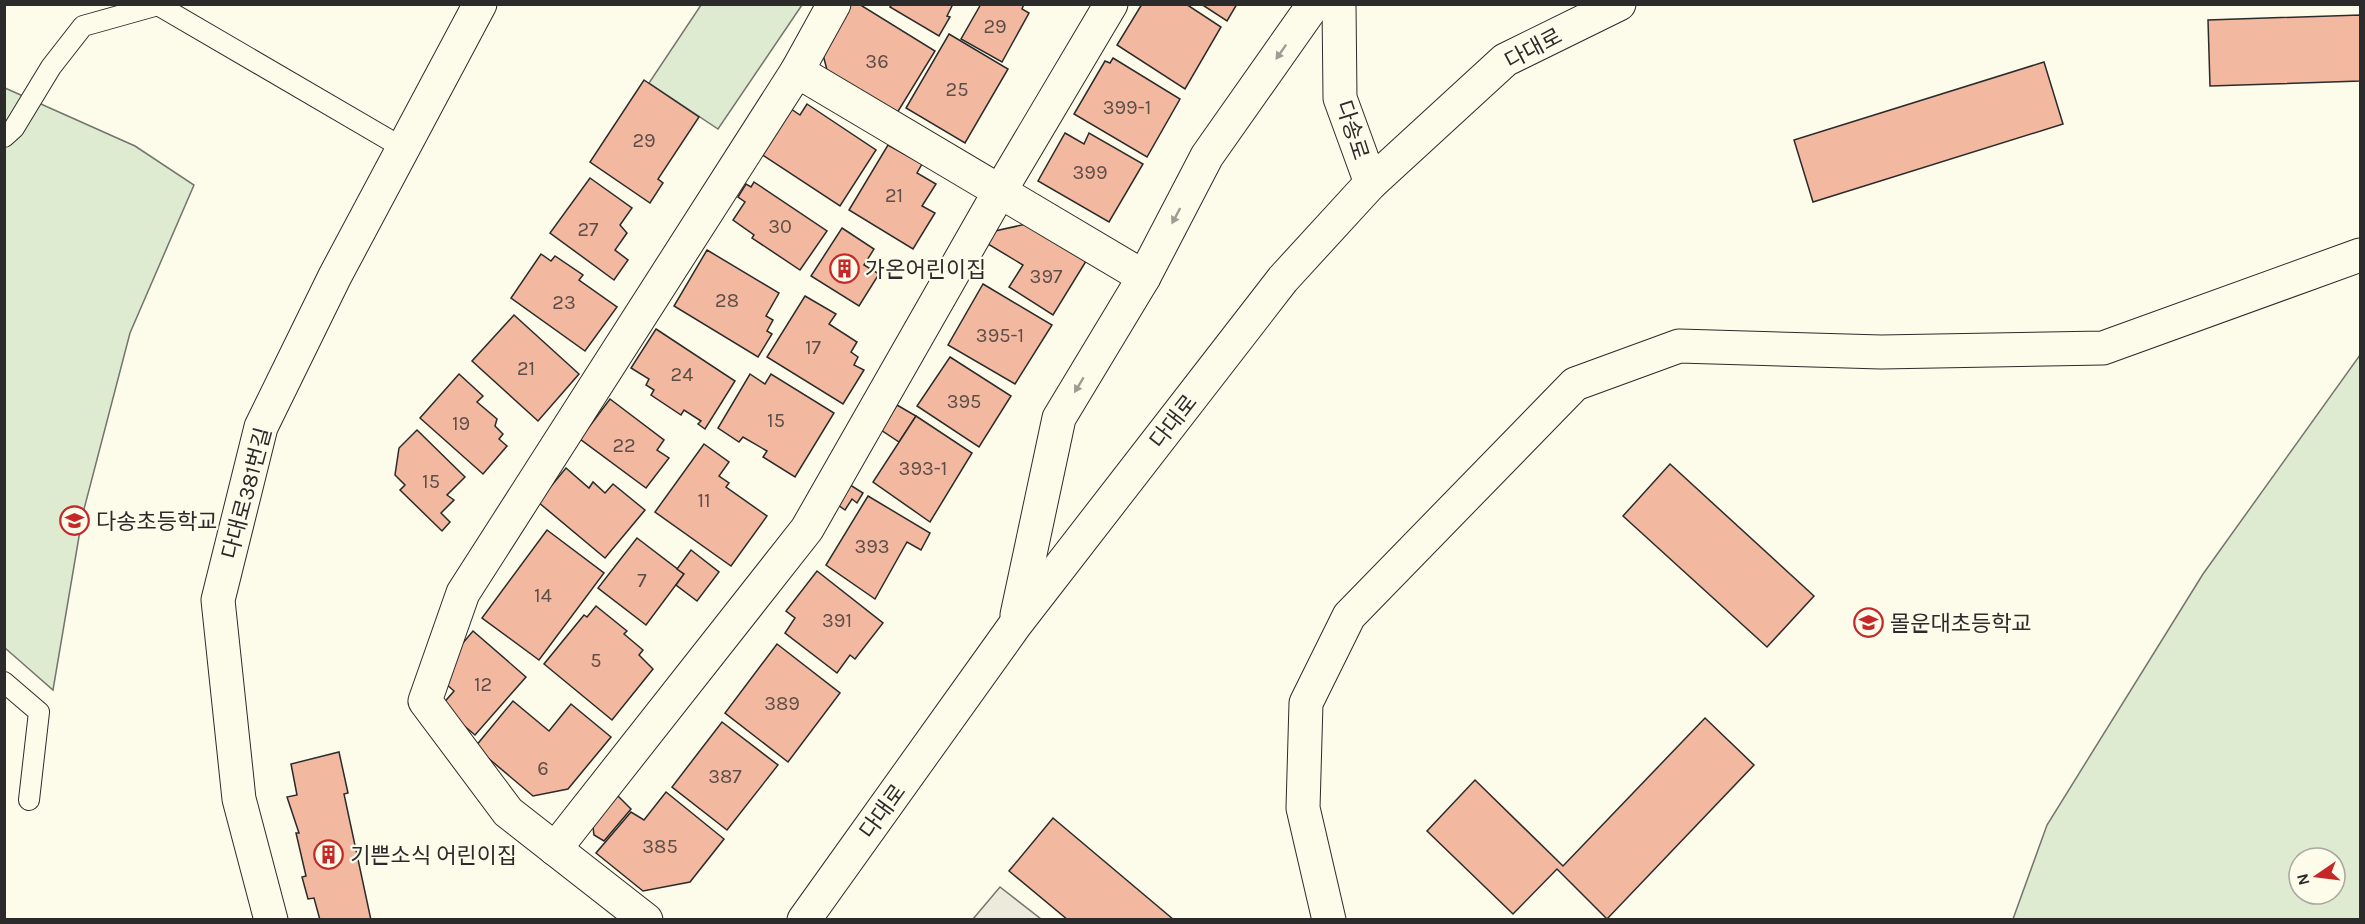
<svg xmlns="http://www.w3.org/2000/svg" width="2365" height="924" font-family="Karla,'Noto Sans KR',sans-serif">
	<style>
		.green { fill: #deebd1; stroke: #74746e; stroke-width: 1.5; fill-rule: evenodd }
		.parking { fill: #eceadb; stroke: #74746e; stroke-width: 1.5 }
		.building { fill: #f2b8a0; stroke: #2b2b2b; stroke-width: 1.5 }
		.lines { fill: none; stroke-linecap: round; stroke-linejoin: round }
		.service-casing { stroke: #2b2b2b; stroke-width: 22 }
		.minor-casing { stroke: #2b2b2b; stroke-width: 35 }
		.secondary-casing { stroke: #2b2b2b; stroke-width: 35 }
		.service { stroke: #fdfbea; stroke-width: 20 }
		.minor { stroke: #fdfbea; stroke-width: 33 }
		.secondary { stroke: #fdfbea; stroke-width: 33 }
		.oneway { fill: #9e9d94 }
		.labels { text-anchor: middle; stroke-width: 4.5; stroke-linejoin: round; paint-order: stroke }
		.number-label { font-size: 20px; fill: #5d4e48 }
		.street-label { font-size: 22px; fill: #2b2b2b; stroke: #fdfbea }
		.poi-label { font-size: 22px; fill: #2b2b2b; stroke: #fdfbea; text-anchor: start }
	</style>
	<rect width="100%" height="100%" fill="#fdfbea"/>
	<g class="green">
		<path d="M701 5H802L718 129 649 83Z"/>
		<path d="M5 88 135 146 194 185 130 333 83 513 53 690 5 648Z"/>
		<path d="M2360 355V919H2013L2047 825 2203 574ZM2299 858H2335V894H2299Z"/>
	</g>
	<path class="parking" d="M1000 887 1041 919H973Z"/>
	<g class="building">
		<path d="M843 4H859L935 51 897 113 827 70 820 43Z"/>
		<path d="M892 4H953L947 16 950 17 939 36 890 7Z"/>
		<path d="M981 4H1024L1022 9 1029 13 1002 62 961 39Z"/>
		<path d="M1142 4H1186L1221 27 1185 89 1117 45Z"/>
		<path d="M1201 4H1237L1227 21Z"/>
		<path d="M2360 15V81L2210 86 2208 20Z"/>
		<path d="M949 34 1008 69 965 143 906 108Z"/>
		<path d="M1113 58 1180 99 1147 157 1074 114 1105 61 1110 63Z"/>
		<path d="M2044 62 2063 124 1813 202 1794 140Z"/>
		<path d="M644 80 699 117 658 179 663 183 650 203 590 162Z"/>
		<path d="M807 104 876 150 840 206 761 154 791 109 800 115Z"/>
		<path d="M1065 133 1084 144 1089 133 1143 164 1109 222 1038 181Z"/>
		<path d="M888 145 922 164 917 173 936 184 922 206 935 213 913 249 849 210Z"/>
		<path d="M590 178 632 208 620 225 627 233 615 250 628 260 614 280 550 233Z"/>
		<path d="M754 182 827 231 800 270 752 238 754 235 733 220 745 202 738 197 746 184 751 187Z"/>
		<path d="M1031 223 1088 258 1053 315 1009 287 1023 265 988 244 995 231Z"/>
		<path d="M842 228 874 249 864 265 879 274 859 306 811 276Z"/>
		<path d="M707 250 779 293 766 316 773 320 767 331 772 334 758 357 674 306Z"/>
		<path d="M541 254 551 261 555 256 583 275 579 280 617 307 585 351 511 298Z"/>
		<path d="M983 284 1052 325 1015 384 948 345Z"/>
		<path d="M805 296 836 314 829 324 857 342 851 352 858 357 854 365 864 370 843 404 767 357Z"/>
		<path d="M514 315 579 374 538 421 472 361Z"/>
		<path d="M656 329 735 381 705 429 698 424 701 421 684 410 681 415 651 395 654 390 646 385 649 379 631 368Z"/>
		<path d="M950 357 1011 396 979 447 917 406Z"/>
		<path d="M459 374 483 396 477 402 497 419 495 426 503 434 499 439 507 446 483 474 420 418Z"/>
		<path d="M750 374 765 384 771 374 834 413 795 477 763 457 767 451 743 437 739 442 718 428Z"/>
		<path d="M610 399 664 440 657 450 669 458 646 488 580 439Z"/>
		<path d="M897 405 916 416 899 442 881 430Z"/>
		<path d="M916 416 972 453 930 522 873 482Z"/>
		<path d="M417 430 465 477 447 495 454 500 441 513 450 522 442 531 400 490 405 485 395 475 399 448Z"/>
		<path d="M704 444 729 462 719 476 729 483 726 487 767 516 731 566 655 512Z"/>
		<path d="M1670 464 1814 596 1767 647 1623 516Z"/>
		<path d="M566 468 589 488 593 482 605 493 613 484 645 510 605 558 538 502Z"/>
		<path d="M847 483 863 493 857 503 852 499 845 510 834 502Z"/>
		<path d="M868 496 930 533 921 550 907 542 875 599 826 565Z"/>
		<path d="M547 530 604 573 539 660 482 618Z"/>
		<path d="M637 538 684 574 646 625 598 588Z"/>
		<path d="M691 550 719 572 697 601 676 585 684 574 677 569Z"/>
		<path d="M817 571 883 623 855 659 850 655 837 673 785 633 795 618 786 611Z"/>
		<path d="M596 606 627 631 624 634 643 650 639 655 653 669 612 720 544 664 584 615 587 617Z"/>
		<path d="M473 631 526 677 475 735 441 706 454 691 436 675Z"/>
		<path d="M777 644 840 693 788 762 725 713Z"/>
		<path d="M513 701 549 731 571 704 611 737 568 789 533 796 475 747Z"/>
		<path d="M1705 718 1754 765 1607 919 1557 869 1513 914 1427 831 1475 780 1563 866Z"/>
		<path d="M722 722 778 765 727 830 672 787Z"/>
		<path d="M339 752 348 793 344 794 371 920H320L314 898 308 899 302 877 306 876 296 833H299L287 797 297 795 291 764Z"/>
		<path d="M614 792 631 809 604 841 594 835 592 819Z"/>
		<path d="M666 792 724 839 690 882 643 891 596 853 631 812 644 820Z"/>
		<path d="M1053 818 1174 920H1068L1009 871Z"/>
	</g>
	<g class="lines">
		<defs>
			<g id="service">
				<path d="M4 137 14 128 51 67 83 26 158 5 403 148"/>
				<path d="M4 682 39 712 29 800"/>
			</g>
			<g id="minor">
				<path d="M797 71 1144 277"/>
				<path d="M555 849 807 529 993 203 1111 4"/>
				<path d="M271 920 239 799 218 600 261 427 335 276 480 4"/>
				<path d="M646 920 508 812 425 701 463 593 797 71 834 4"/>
				<path d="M1329 920 1303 808 1306 703 1349 616 1575 384 1679 346 1881 352 2103 348 2360 255"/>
			</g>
			<g id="secondary">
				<path d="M1339 4 1340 98 1371 183"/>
				<path d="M1017 615 1059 418 1144 277 1207 156 1314 4"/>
				<path d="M804 920 1015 625 1283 279 1371 183 1505 60 1619 4"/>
			</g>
		</defs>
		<use href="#service" class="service-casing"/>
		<use href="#minor" class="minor-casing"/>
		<use href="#secondary" class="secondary-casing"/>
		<use href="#service" class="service"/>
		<use href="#minor" class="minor"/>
		<use href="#secondary" class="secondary"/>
	</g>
	<defs><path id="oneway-solid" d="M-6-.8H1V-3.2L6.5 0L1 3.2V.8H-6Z" transform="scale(1.5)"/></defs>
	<g class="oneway">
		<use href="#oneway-solid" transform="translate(1281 52) rotate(125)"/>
		<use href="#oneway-solid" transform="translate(1176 216) rotate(118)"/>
		<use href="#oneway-solid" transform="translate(1079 385) rotate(121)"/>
	</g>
	<defs>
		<symbol id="building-ring" viewBox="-11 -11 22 22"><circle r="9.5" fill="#fdfbea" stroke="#c62828" stroke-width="1.5"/><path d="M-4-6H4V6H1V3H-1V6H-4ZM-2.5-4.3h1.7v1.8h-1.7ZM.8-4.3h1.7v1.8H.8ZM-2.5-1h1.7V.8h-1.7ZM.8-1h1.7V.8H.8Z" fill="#c62828"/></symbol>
		<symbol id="school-ring" viewBox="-11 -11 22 22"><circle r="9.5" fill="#fdfbea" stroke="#c62828" stroke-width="1.5"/><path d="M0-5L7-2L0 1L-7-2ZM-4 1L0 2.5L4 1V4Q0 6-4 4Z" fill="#c62828"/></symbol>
	</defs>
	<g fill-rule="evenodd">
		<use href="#building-ring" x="828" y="252" width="33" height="33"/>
		<use href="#school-ring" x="58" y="504" width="33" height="33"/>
		<use href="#school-ring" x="1852" y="606" width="33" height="33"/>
		<use href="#building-ring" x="312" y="838" width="33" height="33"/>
	</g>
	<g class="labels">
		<g class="number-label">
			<text x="995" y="33">29</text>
			<text x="877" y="68">36</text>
			<text x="957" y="96">25</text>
			<text x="1127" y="114">399-1</text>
			<text x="644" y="147">29</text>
			<text x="1090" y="179">399</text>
			<text x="894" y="202">21</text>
			<text x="780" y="233">30</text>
			<text x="588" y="236">27</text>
			<text x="1046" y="283">397</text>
			<text x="727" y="307">28</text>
			<text x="564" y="309">23</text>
			<text x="1000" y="342">395-1</text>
			<text x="813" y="354">17</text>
			<text x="526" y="375">21</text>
			<text x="682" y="381">24</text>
			<text x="964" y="408">395</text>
			<text x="776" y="427">15</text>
			<text x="461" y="430">19</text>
			<text x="624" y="452">22</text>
			<text x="923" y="475">393-1</text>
			<text x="431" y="488">15</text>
			<text x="704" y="507">11</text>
			<text x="872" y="553">393</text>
			<text x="642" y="587">7</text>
			<text x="543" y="602">14</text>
			<text x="837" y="627">391</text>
			<text x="596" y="667">5</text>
			<text x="483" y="691">12</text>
			<text x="782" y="710">389</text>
			<text x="543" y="775">6</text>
			<text x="725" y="783">387</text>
			<text x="660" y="853">385</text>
		</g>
		<g class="street-label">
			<text transform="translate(1533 48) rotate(-28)" y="8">다대로</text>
			<text transform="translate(1353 130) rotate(72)" y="8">다송로</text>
			<text transform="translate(1173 421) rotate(-52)" y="8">다대로</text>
			<text transform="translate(246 493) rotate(-75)" y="8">다대로381번길</text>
			<text transform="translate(882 811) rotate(-54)" y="8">다대로</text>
		</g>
		<g class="poi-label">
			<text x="865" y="277">가온어린이집</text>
			<text x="96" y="529">다송초등학교</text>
			<text x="1890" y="631">몰운대초등학교</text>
			<text x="350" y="863">기쁜소식 어린이집</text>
		</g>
	</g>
	<rect width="2365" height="924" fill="none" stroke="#2b2b2b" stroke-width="12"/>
	<g transform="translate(2317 876) rotate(256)"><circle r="28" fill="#fdfbea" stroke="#a9a89e" stroke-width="1.5"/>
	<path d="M0-4.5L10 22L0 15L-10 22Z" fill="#c62828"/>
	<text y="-9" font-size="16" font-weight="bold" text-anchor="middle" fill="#2b2b2b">N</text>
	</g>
</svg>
